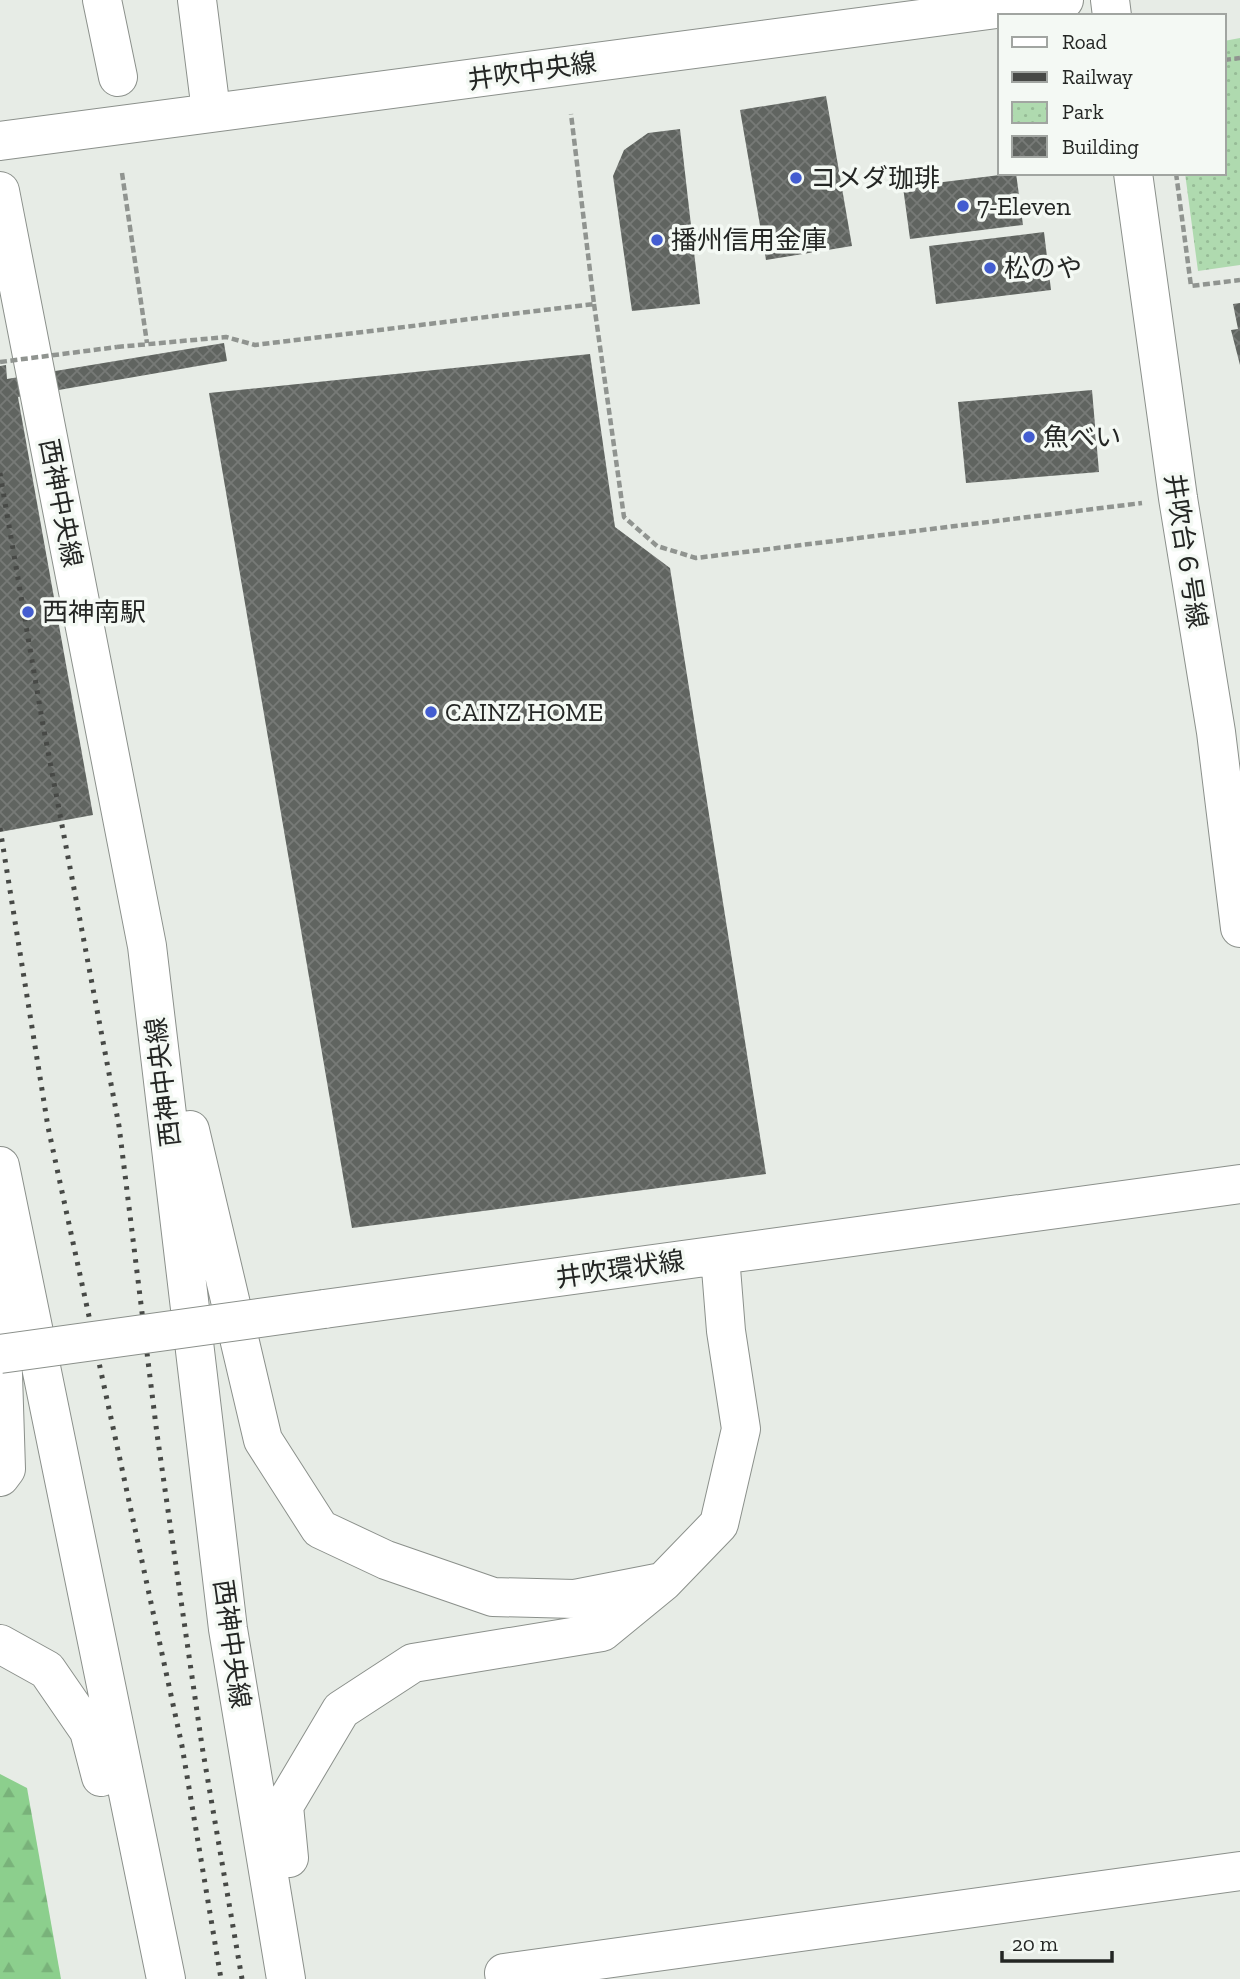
<svg xmlns="http://www.w3.org/2000/svg" width="1240" height="1979" font-family="'Zilla Slab','Noto Sans JP',serif">
<defs>
<pattern id="forest-firs" width="22" height="20" patternUnits="userSpaceOnUse" patternTransform="scale(1.75)"><rect width="22" height="20" fill="#8ccf8d"/><path d="M5 1l3.5 6h-7zM16 11l3.5 6h-7z" fill="#79b27a"/></pattern>
<pattern id="park-dots" width="8" height="8" patternUnits="userSpaceOnUse" patternTransform="scale(1.75)"><rect width="8" height="8" fill="#afdaaf"/><path d="M2 2h.1M6 6h.1" fill="none" stroke="#96bb96" stroke-width="1.8" stroke-linecap="round"/></pattern>
<pattern id="building-cross-hatch" width="8" height="8" patternUnits="userSpaceOnUse" patternTransform="scale(1.75)"><rect width="8" height="8" fill="#606460"/><path d="M0 0l8 8M0 8l8-8" fill="none" stroke="#777a77"/></pattern>
</defs>
<rect width="100%" height="100%" fill="#e7ece6"/>
<!-- forest -->
<path fill="url(#forest-firs)" d="M0 1774 27 1788 61 1979H0Z"/>
<!-- park -->
<path fill="url(#park-dots)" d="M1240 38V265L1198 271 1185 173H1224V41Z"/>
<!-- building -->
<path fill="url(#building-cross-hatch)" d="M826 96 852 246 766 260 740 110Z
M680 129 700 304 632 311 613 176 624 150 648 133Z
M1016 173 1023 225 910 239 903 187Z
M1044 232 1051 290 936 304 929 246Z
M1240 303V365L1231 330 1238 329 1233 304Z
M224 343 227 361 18 397 93 815 0 832V366L6 365 7 379Z
M590 354 615 527 670 568 766 1174 352 1228 209 393Z
M1092 390 1099 472 966 483 958 402Z"/>
<g fill="none" stroke-linecap="round" stroke-linejoin="round">
<defs>
<path id="minor" d="M102 0 118 77
M197 0 211 111
M1110 0 1112 16
M0 141 1064 0
M1133 173 1178 498 1216 732 1240 928
M0 191 147 946 228 1629 286 1979
M190 1130 263 1440 320 1529 386 1560 493 1597 575 1599 657 1583
M0 1166 166 1979
M0 1280 6 1469 0 1477
M324 1309 1240 1184
M0 1644 47 1670 89 1731 101 1777
M289 1858 284 1806 341 1710 413 1663 602 1632 663 1582 719 1524 741 1429 726 1331 720 1256
M505 1979 504 1973 1240 1871"/>
</defs>
<!-- minor casing -->
<use href="#minor" stroke="#8b908b" stroke-width="40"/>
<!-- path -->
<path stroke="#909490" stroke-width="4.5" stroke-dasharray="7 3.5" stroke-linecap="butt" d="M1224 60 1240 58
M122 173 147 343
M1176 173 1191 286 1240 280
M594 304 624 517 657 546 696 558 1142 503
M117 347 226 337 255 345 594 304 571 114"/>
<!-- minor -->
<use href="#minor" stroke="#fff" stroke-width="38"/>
<!-- rail -->
<path stroke="#474946" stroke-width="5" stroke-dasharray="3.5 7" stroke-linecap="butt" d="M0 473 43 725 119 1126 157 1434 202 1746 242 1979
M0 828 48 1127 182 1746 221 1979"/>
<defs>
<path id="minor-bridge" d="M0 1354 324 1309"/>
</defs>
<!-- minor-bridge casing -->
<use href="#minor-bridge" stroke="#8b908b" stroke-width="40" stroke-linecap="butt"/>
<!-- path-bridge -->
<path stroke="#909490" stroke-width="4.5" stroke-dasharray="7 3.5" stroke-linecap="butt" d="M0 362 117 347"/>
<!-- minor-bridge -->
<use href="#minor-bridge" stroke="#fff" stroke-width="38"/>
</g>
<!-- markers -->
<g fill="#435dd0" stroke="#f4f9f4" stroke-width="2.5">
<circle cx="796" cy="178" r="7"/>
<circle cx="963" cy="206" r="7"/>
<circle cx="657" cy="240" r="7"/>
<circle cx="990" cy="268" r="7"/>
<circle cx="1029" cy="437" r="7"/>
<circle cx="28" cy="612" r="7"/>
<circle cx="431" cy="712" r="7"/>
</g>
<g text-anchor="middle" dominant-baseline="central" stroke-width="7" stroke-linejoin="round" paint-order="stroke">
<!-- street labels -->
<g font-size="26" fill="#242624" stroke="#f4f9f4">
<text transform="translate(532 71) rotate(-8)">井吹中央線</text>
<text transform="translate(61 503) rotate(79)">西神中央線</text>
<text transform="translate(1186 551) rotate(81)">井吹台６号線</text>
<text transform="translate(163 1082) rotate(-97)">西神中央線</text>
<text transform="translate(620 1269) rotate(-8)">井吹環状線</text>
<text transform="translate(232 1644) rotate(82)">西神中央線</text>
</g>
<!-- poi labels -->
<g font-size="26" fill="#242624" stroke="#f4f9f4" text-anchor="start">
<text x="810" y="178">コメダ珈琲</text>
<text x="977" y="206">7-Eleven</text>
<text x="671" y="240">播州信用金庫</text>
<text x="1004" y="268">松のや</text>
<text x="1043" y="437">魚べい</text>
<text x="42" y="612">西神南駅</text>
<text x="445" y="712">CAINZ HOME</text>
</g>
</g>
<!-- legend -->
<rect x="998" y="14" width="228" height="161" fill="#f4f9f4" stroke="#a1a5a1" stroke-width="2"/>
<rect x="1012" y="37" width="35" height="10" fill="#ffffff" stroke="#a1a5a1" stroke-width="2"/>
<text x="1062" y="49" font-size="21" fill="#242624">Road</text>
<rect x="1012" y="72" width="35" height="10" fill="#474946" stroke="#a1a5a1" stroke-width="2"/>
<text x="1062" y="84" font-size="21" fill="#242624">Railway</text>
<rect x="1012" y="102" width="35" height="21" fill="url(#park-dots)" stroke="#a1a5a1" stroke-width="2"/>
<text x="1062" y="119" font-size="21" fill="#242624">Park</text>
<rect x="1012" y="136" width="35" height="21" fill="url(#building-cross-hatch)" stroke="#a1a5a1" stroke-width="2"/>
<text x="1062" y="154" font-size="21" fill="#242624">Building</text>
<!-- scale -->
<path d="M1002 1951v10h110v-10" fill="none" stroke="#242624" stroke-width="3.5"/>
<text x="1012" y="1951" font-size="21" fill="#242624" stroke="#f4f9f4" stroke-width="5" paint-order="stroke">20 m</text>
</svg>
